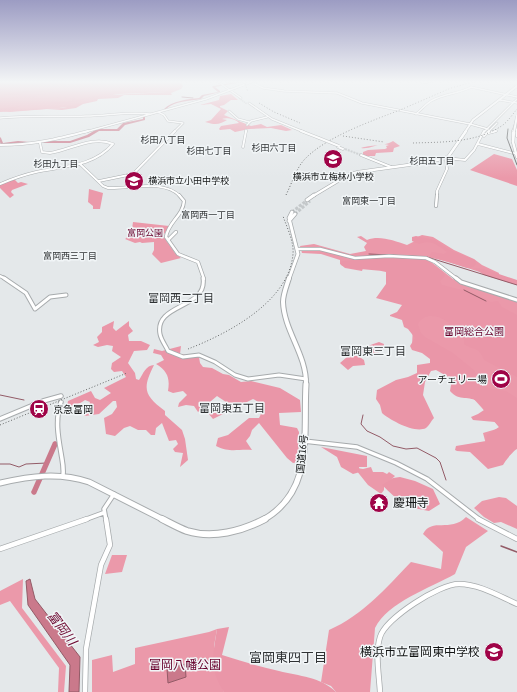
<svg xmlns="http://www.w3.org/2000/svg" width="517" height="692" font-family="'Asap Condensed','Noto Sans JP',sans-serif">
<rect width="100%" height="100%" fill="#e4e8ea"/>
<!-- green -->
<path fill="#eb99aa" d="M5 81 72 82 65 84 83 81H180L179 83 181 86 170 92 119 94 95 98 92 101 71 107 10 112 0 111V83Z
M494 154 512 159 517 170V186L470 170Z
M14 179 18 183 21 182 28 184 12 190 11 192 14 195 10 198 0 188V185Z
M89 189 103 193 100 209H93V206L88 202Z
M133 222 169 226 163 236 175 253 181 258 161 263 152 254 154 250V242L142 243 140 242 135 243 125 239 134 232 132 229Z
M422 235 433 237 454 250 474 259 482 265 499 273 498 278 449 262 432 258 430 261 453 279 471 287 517 302V445L487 448 483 433 500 428 472 397 462 374 412 346 413 325 387 271 363 268 362 271 345 268 340 264V260L321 254 302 253 300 246 314 244 350 254 366 251 364 247 367 243 357 237 361 236 367 240C380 235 394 241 407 245L415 241V238Z
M371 467 373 472H383L387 474 389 472 395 476 384 486V490L381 494 368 485 356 470 357 468 363 469Z
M499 497 506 498 517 506V529L501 522 494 523 484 517 474 508 482 501Z
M466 517 488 531 466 547 455 574C430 588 388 602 375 628L370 692H336L331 686 321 682 329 630C363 615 385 589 411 562L441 569 443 552 423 534C432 517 450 533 466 517Z
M112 555H127L122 572 105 574Z
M23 579 22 608 66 666 64 692H58L59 668 10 601 0 605V591Z
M217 629 214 646 224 692H92V660L112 655 113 672 135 664V648L209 632Z"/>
<!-- forest -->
<path fill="#ea96a8" d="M0 81H74L71 83H53L37 86 0 90Z
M176 81H181L177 82 181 83 183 86 181 89 171 93 172 95H124L118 98 98 99 97 101 83 104 76 108 62 110 46 109 0 112V109L20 106 16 108 17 109 63 108 90 101 93 99 58 104 31 102 46 103 72 101V99L68 98C45 99 23 99 0 99L23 96 4 94 58 87 49 91 21 94 29 95 70 91 38 95 33 98C46 99 61 95 75 99L74 101 120 90 146 92 121 91 112 95 166 92 169 91 173 86H178L175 83Z
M231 94 238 100H231L224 105 220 106V107L228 111 224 115 251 126 261 124 267 127 281 125 292 130 286 131 271 128 249 129 235 132 230 129 220 130 219 129 221 126 239 123C236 119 226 117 222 119L227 120C219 125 215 125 205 122L211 120 221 109 211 104 200 105 219 100 220 96Z
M393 141 400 146 394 148 393 152 376 153 375 156H366L363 155V152L368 150 385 149 387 148 386 146 389 145C380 142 369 150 361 148 368 145 387 146 393 141Z
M416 236 435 240 450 250 475 260 476 264 473 267 467 268 429 256 432 252 444 254 447 252C438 245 431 239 419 244L412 241V237Z
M373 259 426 260 443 272 445 276 440 281 442 285C459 289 475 293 491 302L498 301 502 307 517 315V377L484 360C478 345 473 351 464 344V339L446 326 450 324C441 316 425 311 418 324L421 333 425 337 453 353 474 370 481 383 491 389 506 391 517 398V449C513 451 505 461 503 465L488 469 470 452 457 451 455 450 456 446 486 441 487 435 499 427 495 422 473 420 471 417 478 414 484 410C482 407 480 404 478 402 470 395 459 402 450 391L452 379 436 370 431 371 425 382 423 395 434 418C431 421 429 426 426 428 415 434 390 420 382 413L380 405 376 399 377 390 396 380 408 377 417 373V365L430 363V359L422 353 412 350 410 346 415 338 408 329 404 327 402 320 390 316V315L397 312 402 305 376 298 386 284V272C370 268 356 272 341 265L342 261Z
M474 268 484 269 517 280V285L484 275Z
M114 321 113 328 116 331 129 321V326L133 331 128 335 129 341H141L150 345 147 350 134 351 128 363 135 373 136 379 139 380C143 374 146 365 154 365 142 389 144 395 165 411V415L182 430 185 439 188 460 180 467 183 453 175 452 173 449 178 444 176 440 169 441 162 423 156 428 155 435H151L146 430H138L130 426 124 428 115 436 106 434 104 418 112 414 117 407 116 401H113L99 414 85 416 83 414 89 406 90 402 85 400C79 404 74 406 67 406L68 401 91 391 95 398 100 400 111 393 104 388 126 377 122 371 114 372 111 369 112 363 121 357 112 351 113 346 107 345 98 347 93 345 99 342 97 337 102 332V327Z
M379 342 384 344 383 350 375 355 361 353 359 349Z
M181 346 180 354 199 357 200 363 203 367 212 368 223 374 229 375 241 382 251 381 280 388 300 400 301 412 279 413 280 425 297 428 299 432 298 462 293 463 287 458 259 423 252 430 250 436 246 441 252 450C236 449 231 453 216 446L218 438 228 435 249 418H259C264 409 262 403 253 399L213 419 208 413H216L226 402 217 396 198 412 194 406 186 405 178 407 179 403 187 395 183 391 173 393 168 391C170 379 168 371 156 364L164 360 161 355 153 353 154 349 162 351Z
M351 356H358L364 360 365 365 353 366 348 370 340 363 347 357Z
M321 447 367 456V467H359L360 472 353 474 341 467 337 457Z
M400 477 415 481 433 489 440 504 429 511C404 507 400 502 382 485L393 478Z
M229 627 222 655C241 661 260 667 279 671 299 676 321 677 336 692H224C209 669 213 654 217 629Z"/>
<!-- water -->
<path fill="#ca798b" stroke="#935b67" d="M30 579 35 599 80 657 79 692H69L70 665 28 605 26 581Z
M185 664 186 677 168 683 167 669Z"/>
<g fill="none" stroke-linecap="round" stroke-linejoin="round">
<!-- stream-far1 -->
<path stroke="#935b67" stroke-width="1" d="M227 81 230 83
M182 97 193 98
M369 254 427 257 517 285
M464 290 486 301
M0 395 24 400
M363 415 361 424 367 431 380 437 393 446 406 449 417 448 436 458 440 462 446 480
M0 464H10L19 467 26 464 47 463"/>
<!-- stream -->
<path stroke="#935b67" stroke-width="1.5" d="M501 546 517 552"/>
<!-- river -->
<path fill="#ca798b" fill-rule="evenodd" d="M243 81H248L215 87 220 91V92L204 96 201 99C189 101 175 101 166 109H164C172 101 188 99 199 98L202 95 218 92 212 87 213 86Z
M143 116 145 117V120L125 125 119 131H99L89 137 70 143H38L37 142 38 141H70L87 135 97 129H117L123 123 143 119Z
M0 137 1 138 3 143 18 141 30 142 31 143 30 144 18 143 2 145H1L0 142Z
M55 441 57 442 58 444 36 494 34 495 32 494 31 492 32 490 53 442Z"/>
<!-- tertiary-tunnel-far1 -->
<path stroke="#c4c8ca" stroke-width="1.5" stroke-dasharray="1.5 0.5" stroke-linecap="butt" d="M239 98 247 104"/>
<!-- tertiary-tunnel -->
<path stroke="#c4c8ca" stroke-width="2" stroke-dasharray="2 1" stroke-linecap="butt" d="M345 149 361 155"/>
<!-- trunk-tunnel -->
<path stroke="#c4c8ca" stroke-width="3" stroke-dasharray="3 1.5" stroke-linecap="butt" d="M292 212 306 201
M295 214 310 201"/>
<defs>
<path id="tertiary-far5" d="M217 81 241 98
M422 83 433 81
M500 100 517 103
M249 103 272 119 304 132
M229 111 238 119 249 122
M158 112 164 115 168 121 183 123
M416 114C421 110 426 104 431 101 444 93 459 94 471 87L517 97
M0 118C29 115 57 117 86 116 107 116 129 111 150 114
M470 124 488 129
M247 125 251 121 267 117
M85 132 206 99 254 81
M174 132 183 123
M246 132V130
M484 132 517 99
M488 132 497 123
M493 132 496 131"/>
<path id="tertiary-far4" d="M301 131 319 138
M485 134 496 131
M484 136 489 131
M478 144 517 154
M0 145C33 145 57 139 88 131
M243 147 246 131
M338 147 343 149
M361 155 391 167
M446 158 465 160 474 150 484 131
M80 164 103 186 108 188C130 189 163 179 180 196
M99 181 133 174 175 131
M0 184C12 179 23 175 36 172 64 166 93 167 113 144 93 135 70 150 50 153L42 152 40 143
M437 196V191L447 169 446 159"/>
<path id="tertiary-far3" d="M179 195 184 201C183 216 168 222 166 237L178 254 198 262 204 279
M436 206 437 195
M168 240 176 232
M298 249H320L355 258 389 256 426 258 435 262 457 279
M0 276 6 279"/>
<path id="tertiary-far2" d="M4 278 26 293 35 309 50 297 66 295
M203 278C208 309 154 303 160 334 161 340 166 346 168 351L183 357 199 355 215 362 235 375 248 379 279 375 306 379
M456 278 461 282 517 300"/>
<path id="tertiary-far1" d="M61 402C55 419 58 436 61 453 62 460 64 467 63 475
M0 419 43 401 61 396
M304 441 357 447 396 463 427 479 480 520
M84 520 103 513
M106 520 104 509 114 494"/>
<path id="tertiary" d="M478 519 517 539
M0 549 87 519
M85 692 86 649 101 565 110 545 106 519
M380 692C379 674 375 654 380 637 386 618 439 584 459 584 479 584 499 596 517 604"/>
<path id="primary" d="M256 81 255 84 263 88 284 91 337 93 362 103 470 124"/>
<path id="trunk-far5" d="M465 132 473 120 517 86
M513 132 517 119"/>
<path id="trunk-far4" d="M513 131V142L517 157
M313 196 348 175 358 172 430 162 448 157 466 131"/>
<path id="trunk-far3" d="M307 200 314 195
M289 221 295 214
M289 279 298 254 289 218 292 212"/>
<path id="trunk-far2" d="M289 278C287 285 283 294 283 302 284 331 307 355 306 385"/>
<path id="trunk-far1" d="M0 483C31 476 59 472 89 482L164 520
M263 520C315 491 303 433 306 384"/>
<path id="trunk" d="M162 519C170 523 179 528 187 531 213 539 242 531 265 519"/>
<path id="motorway-far1" d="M517 129V132"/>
<path id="motorway" d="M517 131V136
M513 142 514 132"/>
</defs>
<!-- tertiary-far5 casing -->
<use href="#tertiary-far5" stroke="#a7abad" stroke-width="2.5"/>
<!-- tertiary-far4 casing -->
<use href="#tertiary-far4" stroke="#a7abad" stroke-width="3"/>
<!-- tertiary-far3 casing -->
<use href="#tertiary-far3" stroke="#a7abad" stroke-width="4"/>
<!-- tertiary-far2 casing -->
<use href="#tertiary-far2" stroke="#a7abad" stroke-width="5"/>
<!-- tertiary-far1 casing -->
<use href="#tertiary-far1" stroke="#a7abad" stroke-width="5.5"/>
<!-- tertiary casing -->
<use href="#tertiary" stroke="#a7abad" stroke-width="6"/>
<!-- primary casing -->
<use href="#primary" stroke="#a7abad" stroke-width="2.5"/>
<!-- trunk-far5 casing -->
<use href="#trunk-far5" stroke="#a7abad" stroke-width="3"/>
<!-- trunk-far4 casing -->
<use href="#trunk-far4" stroke="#a7abad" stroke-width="3.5"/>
<!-- trunk-far3 casing -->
<use href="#trunk-far3" stroke="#a7abad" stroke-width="4.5"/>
<!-- trunk-far2 casing -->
<use href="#trunk-far2" stroke="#a7abad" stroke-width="6"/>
<!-- trunk-far1 casing -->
<use href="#trunk-far1" stroke="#a7abad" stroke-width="7"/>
<!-- trunk casing -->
<use href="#trunk" stroke="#a7abad" stroke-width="8"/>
<!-- motorway-far1 casing -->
<use href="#motorway-far1" stroke="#a7abad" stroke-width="3"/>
<!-- motorway casing -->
<use href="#motorway" stroke="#a7abad" stroke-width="3.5"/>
<!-- tertiary-far5 -->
<use href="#tertiary-far5" stroke="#fff" stroke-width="1.5"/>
<!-- tertiary-far4 -->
<use href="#tertiary-far4" stroke="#fff" stroke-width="2"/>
<!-- tertiary-far3 -->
<use href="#tertiary-far3" stroke="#fff" stroke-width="2.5"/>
<!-- tertiary-far2 -->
<use href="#tertiary-far2" stroke="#fff" stroke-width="3"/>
<!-- tertiary-far1 -->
<use href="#tertiary-far1" stroke="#fff" stroke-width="3.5"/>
<!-- tertiary -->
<use href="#tertiary" stroke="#fff" stroke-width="4.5"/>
<!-- primary -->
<use href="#primary" stroke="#fff" stroke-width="1.5"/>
<!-- trunk-far5 -->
<use href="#trunk-far5" stroke="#fff" stroke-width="2"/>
<!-- trunk-far4 -->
<use href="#trunk-far4" stroke="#fff" stroke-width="2.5"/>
<!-- trunk-far3 -->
<use href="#trunk-far3" stroke="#fff" stroke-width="3"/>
<!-- trunk-far2 -->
<use href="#trunk-far2" stroke="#fff" stroke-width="4"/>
<!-- trunk-far1 -->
<use href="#trunk-far1" stroke="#fff" stroke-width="5"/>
<!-- trunk -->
<use href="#trunk" stroke="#fff" stroke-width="6"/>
<!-- motorway-far1 -->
<use href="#motorway-far1" stroke="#fff" stroke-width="2"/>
<!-- motorway -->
<use href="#motorway" stroke="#fff" stroke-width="2.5"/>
<!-- tram -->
<path stroke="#666869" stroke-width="1" d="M508 129 507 138 517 165"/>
<!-- rail -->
<path stroke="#666869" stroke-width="1" stroke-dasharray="1 2" stroke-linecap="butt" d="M244 81 248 92
M259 103 274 112 300 123
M407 107 451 88 477 81
M343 136 384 142
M413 143C443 142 477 143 503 125 508 121 513 114 517 109
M286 195C292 183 296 169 304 160 326 136 375 120 405 108
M188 349C227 334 289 302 293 254 294 241 287 228 283 216
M0 425 127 373"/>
<defs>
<path id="tertiary-bridge" d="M319 138 339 146"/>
<path id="motorway-bridge" d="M514 132 517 116"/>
</defs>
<!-- tertiary-bridge casing -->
<use href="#tertiary-bridge" stroke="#a7abad" stroke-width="3" stroke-linecap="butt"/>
<!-- motorway-bridge casing -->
<use href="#motorway-bridge" stroke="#a7abad" stroke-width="3" stroke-linecap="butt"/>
<!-- tertiary-bridge -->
<use href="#tertiary-bridge" stroke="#fff" stroke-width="2"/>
<!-- motorway-bridge -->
<use href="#motorway-bridge" stroke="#fff" stroke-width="2"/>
</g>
<!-- sky -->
<linearGradient id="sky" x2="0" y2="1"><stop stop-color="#9c9cc3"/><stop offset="0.46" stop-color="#f3f5f6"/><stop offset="1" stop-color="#f3f5f6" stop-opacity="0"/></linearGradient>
<rect width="517" height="178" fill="url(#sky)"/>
<!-- icons -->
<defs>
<symbol id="school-disc" viewBox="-11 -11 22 22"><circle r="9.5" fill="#9f0347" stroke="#f1f5f7"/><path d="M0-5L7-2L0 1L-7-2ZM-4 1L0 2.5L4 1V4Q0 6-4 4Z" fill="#fff"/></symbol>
<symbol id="stadium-disc" viewBox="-11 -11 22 22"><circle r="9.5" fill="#9f0347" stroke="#f1f5f7"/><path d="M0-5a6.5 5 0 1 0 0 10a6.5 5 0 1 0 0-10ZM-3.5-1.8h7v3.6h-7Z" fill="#fff"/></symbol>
<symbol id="station-disc" viewBox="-11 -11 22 22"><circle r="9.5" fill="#9f0347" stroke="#f1f5f7"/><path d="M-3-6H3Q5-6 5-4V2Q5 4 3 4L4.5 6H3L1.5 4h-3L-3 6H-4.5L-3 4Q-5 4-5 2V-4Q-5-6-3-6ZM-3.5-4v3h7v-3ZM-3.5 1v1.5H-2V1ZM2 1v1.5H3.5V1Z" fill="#fff"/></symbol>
<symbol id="temple-disc" viewBox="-11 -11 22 22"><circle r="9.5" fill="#9f0347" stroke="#f1f5f7"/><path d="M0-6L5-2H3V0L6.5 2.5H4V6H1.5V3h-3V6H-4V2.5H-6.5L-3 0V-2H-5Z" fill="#fff"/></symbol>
</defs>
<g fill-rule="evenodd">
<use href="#school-disc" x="322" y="148" width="22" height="22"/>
<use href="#school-disc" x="123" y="170" width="22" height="22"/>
<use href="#stadium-disc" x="490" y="368" width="22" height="22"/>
<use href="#station-disc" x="28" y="398" width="22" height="22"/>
<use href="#temple-disc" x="368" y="492" width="22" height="22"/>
<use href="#school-disc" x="483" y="641" width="22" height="22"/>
</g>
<g text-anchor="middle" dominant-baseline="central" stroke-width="3" stroke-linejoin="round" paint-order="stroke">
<!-- far-neighbourhood labels -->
<g font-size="9" fill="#2f3234" stroke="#f1f5f7">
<text x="163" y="140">杉田八丁目</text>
<text x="274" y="148">杉田六丁目</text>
<text x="209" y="151">杉田七丁目</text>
<text x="432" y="161">杉田五丁目</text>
<text x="56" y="164">杉田九丁目</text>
<text x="369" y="201">富岡東一丁目</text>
<text x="208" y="215">富岡西一丁目</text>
<text x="70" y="256">富岡西三丁目</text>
</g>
<!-- far-poi labels -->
<g font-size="9" fill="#121414" stroke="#f1f5f7">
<text x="333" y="177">横浜市立梅林小学校</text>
<text x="148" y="181" text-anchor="start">横浜市立小田中学校</text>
</g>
<!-- far-park labels -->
<g font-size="9" fill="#67002b" stroke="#f1f5f7">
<text x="145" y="233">富岡公園</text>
</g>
<!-- park labels -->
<g font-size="10" fill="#67002b" stroke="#f1f5f7">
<text x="474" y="331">富岡総合公園</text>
</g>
<!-- poi labels -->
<g font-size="10" fill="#121414" stroke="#f1f5f7" text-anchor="end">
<text x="487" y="379">アーチェリー場</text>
<text x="53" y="409" text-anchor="start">京急富岡</text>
</g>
<!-- street labels -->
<g font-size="10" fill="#121414" stroke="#f1f5f7">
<text transform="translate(302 454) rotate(-84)">国道16号</text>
</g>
<!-- neighbourhood labels -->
<g font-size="11" fill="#2f3234" stroke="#f1f5f7">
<text x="181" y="298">富岡西二丁目</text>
<text x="373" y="351">富岡東三丁目</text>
<text x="232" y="408">富岡東五丁目</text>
</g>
<!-- near-poi labels -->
<g font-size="12" fill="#121414" stroke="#f1f5f7" text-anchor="start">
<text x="393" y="503">慶珊寺</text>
<text x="480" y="652" text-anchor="end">横浜市立富岡東中学校</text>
</g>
<!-- near-park labels -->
<g font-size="12" fill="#67002b" stroke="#f1f5f7">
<text x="185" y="665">富岡八幡公園</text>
</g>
<!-- near-water labels -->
<g font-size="13" font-style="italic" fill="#6c072f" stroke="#f1f5f7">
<text transform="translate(62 628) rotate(53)">富岡川</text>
</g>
<!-- near-neighbourhood labels -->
<g font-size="13" fill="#2f3234" stroke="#f1f5f7">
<text x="288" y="657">富岡東四丁目</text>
</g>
</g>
</svg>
